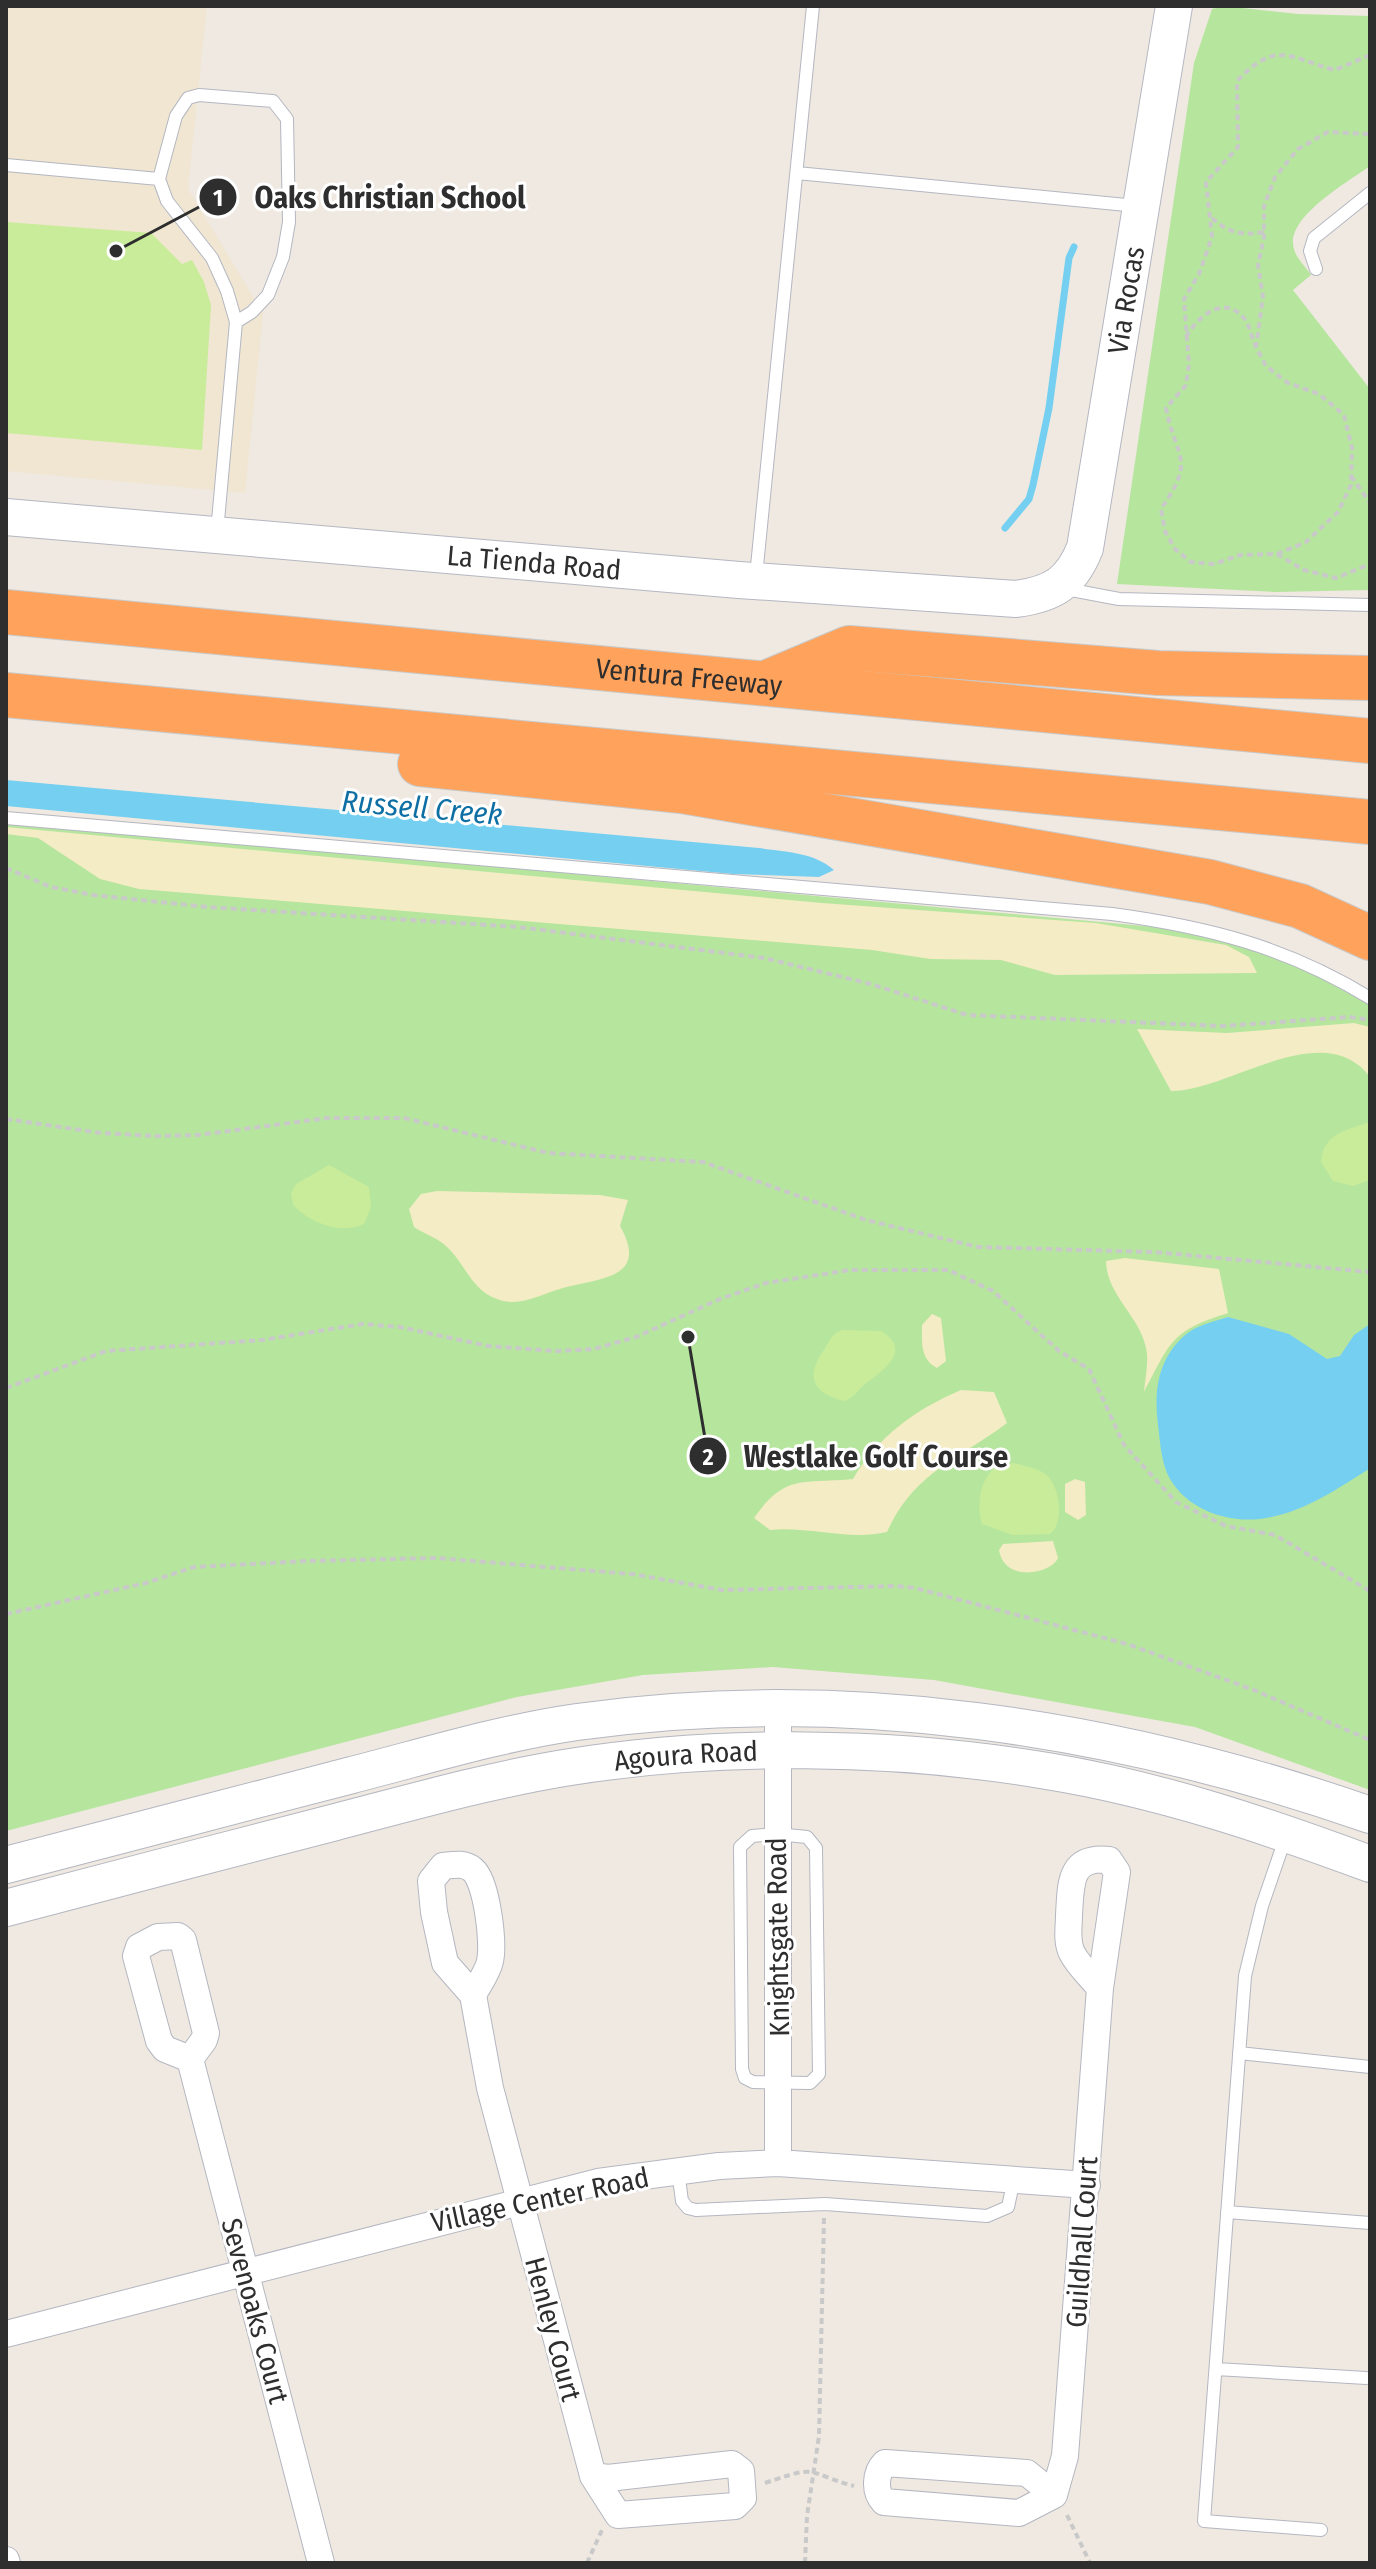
<svg xmlns="http://www.w3.org/2000/svg" width="1376" height="2569" font-family="'Fira Sans Condensed',sans-serif">
<rect width="100%" height="100%" fill="#efe9e1"/>
<!-- education -->
<path fill="#f0e6d1" d="M6 6H207L188 189 263 313 245 493 6 471Z"/>
<!-- green -->
<path fill="#b6e59e" d="M1224 6 1298 14 1370 16V166C1348 182 1284 218 1294 249 1296 258 1306 267 1311 275L1293 290 1370 389V590L1276 592 1117 584 1194 63 1212 9Z
M6 822 1177 929 1254 946 1299 966 1366 1003 1370 1006V1790L1195 1727 934 1680 773 1667 643 1675 517 1697 6 1831Z"/>
<!-- sand -->
<path fill="#f3ecc5" d="M6 827 822 903 1096 923 1226 945 1249 957 1257 973 1055 975 1001 960 930 959 872 950 139 889 100 879 38 838 6 834Z
M1354 1023 1370 1027V1077C1323 1015 1227 1092 1171 1091L1137 1029 1227 1033Z
M437 1191 600 1195 628 1200 620 1226C650 1279 599 1278 563 1288 541 1294 519 1308 497 1299 471 1290 465 1263 446 1246 438 1238 424 1234 414 1227L409 1209 421 1194Z
M1125 1258 1219 1269 1228 1313C1171 1331 1171 1341 1144 1392 1145 1380 1148 1366 1147 1354 1143 1317 1107 1298 1106 1261Z
M932 1314 941 1318 946 1361 937 1368C920 1359 922 1343 922 1325Z
M961 1390 994 1392 1007 1423C958 1460 914 1472 887 1532 848 1541 809 1526 770 1530L754 1518C786 1473 802 1484 853 1479 877 1437 916 1409 961 1390Z
M1075 1479 1085 1482 1086 1515 1078 1520 1065 1512V1484Z
M1053 1541 1058 1558C1051 1574 1004 1583 999 1550L1003 1544Z"/>
<!-- pitch -->
<path fill="#c9ec9a" d="M6 222 151 233 182 264 192 260 204 282 211 305 202 450 6 433Z
M1370 1122V1180L1353 1186 1333 1181 1321 1162C1323 1133 1347 1130 1370 1122Z
M329 1165 369 1187 371 1207 364 1224C339 1235 311 1223 293 1205L291 1193 296 1184Z
M843 1330 881 1331C915 1351 880 1372 864 1385 857 1391 854 1398 844 1401 810 1392 806 1375 825 1348 831 1339 832 1333 843 1330Z
M1014 1463C1024 1466 1037 1468 1045 1474 1060 1484 1065 1523 1050 1534L1013 1535 982 1524C976 1503 980 1478 998 1465Z"/>
<!-- water -->
<path fill="#75cff0" d="M6 780 759 848C785 852 814 852 834 870L819 877 733 874 6 806Z
M1228 1317 1289 1334 1327 1359 1340 1356 1354 1335 1370 1324 1369 1469C1337 1489 1304 1512 1266 1518 1229 1525 1183 1509 1167 1473 1161 1458 1160 1441 1158 1425 1154 1393 1157 1360 1184 1336 1196 1325 1213 1322 1228 1317Z"/>
<g fill="none" stroke-linecap="round" stroke-linejoin="round">
<!-- stream -->
<path stroke="#75cff0" stroke-width="7" d="M1005 528 1029 499 1033 485 1049 408 1069 258 1074 247"/>
<defs>
<path id="lane" d="M6 165 159 179
M797 173 1137 206
M1316 269 1310 251 1314 238 1370 193
M217 532 236 322 227 291 212 258 167 201 159 179 176 116 188 98 199 95 273 101 287 119 289 222 283 257 268 295 252 312 236 322
M756 576 813 6
M1066 589 1119 599 1370 605
M6 818 1112 914C1208 927 1287 947 1370 998
M777 1834 807 1837 816 1848 819 2074 810 2083 753 2082 745 2078 742 2069 740 1847 752 1836Z
M1286 1836 1262 1906 1245 1976 1204 2521 1321 2530
M1239 2053 1370 2067
M678 2171 682 2201 688 2208 696 2210 825 2204 987 2216 1008 2207 1014 2179
M1227 2212 1370 2223
M1216 2369 1366 2378"/>
<path id="street" d="M778 1710V2163
M178 1936 183 1940 206 2033 204 2040 190 2059 165 2049 159 2041 136 1956 139 1947 158 1937Z
M473 1995C478 1985 488 1972 490 1961 494 1943 487 1882 473 1870 464 1862 453 1865 443 1866L431 1881 434 1912 445 1963 473 1995 490 2088 593 2476 618 2515 735 2506 743 2498 741 2471 732 2464 608 2478 593 2476
M190 2059 321 2563
M6 2334 598 2182 719 2166 778 2163 1087 2185
M1054 2495 1027 2473 885 2463C875 2473 874 2492 884 2502L1019 2513 1054 2495 1065 2456 1100 1988 1117 1872 1109 1860C1069 1856 1071 1883 1069 1915 1069 1927 1066 1941 1072 1953 1078 1965 1091 1977 1100 1988
M6 2560 7 2563"/>
<g id="secondary">
<path id="s1" d="M6 517 739 580 1016 599C1053 594 1071 583 1085 548L1174 6"/>
<path d="M6 1865C121 1835 237 1805 352 1775 426 1756 501 1733 577 1722 845 1684 1117 1727 1370 1815"/>
<path id="s2" d="M6 1908C115 1879 223 1851 332 1823 409 1803 486 1781 564 1768 717 1743 894 1745 1047 1771 1158 1789 1265 1825 1370 1864"/>
</g>
<g id="highway">
<path id="s3" d="M6 612 1370 741"/>
<path d="M768 682 849 648 1158 673 1370 678"/>
<path d="M6 695 1370 822"/>
<path d="M420 764 682 791 1210 882 1300 906 1370 938"/>
</g>
</defs>
<!-- lane casing -->
<use href="#lane" stroke="#b4b7c1" stroke-width="14"/>
<!-- street casing -->
<use href="#street" stroke="#b4b7c1" stroke-width="28"/>
<!-- secondary casing -->
<use href="#secondary" stroke="#b4b7c1" stroke-width="38"/>
<!-- highway casing -->
<use href="#highway" stroke="#c9c9c9" stroke-width="46"/>
<!-- path -->
<path stroke="#c9c9c9" stroke-width="4" stroke-dasharray="6 4" stroke-linecap="butt" d="M1370 55 1335 70C1289 58 1277 39 1237 81L1238 147 1206 182 1212 237 1199 274 1184 299 1189 364 1186 385 1166 408C1177 462 1196 458 1161 509L1165 531 1175 549 1191 562 1214 564 1240 555 1277 554 1306 542 1338 512 1351 485 1352 448 1344 415 1319 394 1288 383 1266 366 1256 347 1263 297 1258 265 1264 237V206L1275 177 1298 149 1328 132 1370 134
M1212 218C1229 233 1242 236 1264 232
M1186 337C1197 318 1222 294 1243 317 1250 324 1251 338 1256 347
M1351 476 1370 503
M1277 554 1304 570 1336 578 1370 564
M6 868 51 887 93 895 207 907 519 927 764 958 871 984 967 1015 1223 1026 1349 1017 1370 1020
M6 1119 101 1133 156 1136 198 1135 327 1118H404L548 1153 703 1162 866 1220 978 1247 1154 1252 1370 1272
M6 1388 106 1351 262 1340 363 1324 400 1327 488 1346 556 1351 594 1349 636 1337 720 1299 766 1283 850 1270H948L993 1291 1059 1351 1089 1369 1124 1445 1176 1502 1226 1526 1275 1535 1370 1591
M6 1614 146 1583 194 1567 307 1561 436 1558 632 1574 722 1590 896 1586 915 1588 1127 1644 1254 1690 1370 1740
M765 2483C821 2464 803 2472 854 2486
M1067 2515 1090 2563
M587 2563 602 2530
M805 2563 807 2516 819 2436 824 2218"/>
<!-- lane -->
<use href="#lane" stroke="#fff" stroke-width="12"/>
<!-- street -->
<use href="#street" stroke="#fff" stroke-width="26"/>
<!-- secondary -->
<use href="#secondary" stroke="#fff" stroke-width="36"/>
<!-- highway -->
<use href="#highway" stroke="#ffa35c" stroke-width="44"/>
</g>
<g text-anchor="middle" dominant-baseline="central" stroke-width="6" stroke-linejoin="round" paint-order="stroke">
<!-- street labels -->
<g font-size="28" fill="#2e2e2e" stroke="#fff">
<text stroke="none"><textPath href="#s1" startOffset="1356">Via Rocas</textPath></text>
<text stroke="none"><textPath href="#s1" startOffset="530">La Tienda Road</textPath></text>
<text stroke="none"><textPath href="#s3" startOffset="686">Ventura Freeway</textPath></text>
<text stroke="none"><textPath href="#s2" startOffset="698">Agoura Road</textPath></text>
<text transform="translate(778 1937) rotate(-91)">Knightsgate Road</text>
<text transform="translate(540 2200) rotate(-12)">Village Center Road</text>
<text transform="translate(1082 2242) rotate(-86)">Guildhall Court</text>
<text transform="translate(255 2311) rotate(75)">Sevenoaks Court</text>
<text transform="translate(553 2329) rotate(75)">Henley Court</text>
</g>
<!-- water labels -->
<g font-size="30" font-style="italic" fill="#0d6fa3" stroke="#fff">
<text transform="translate(422 808) rotate(5)">Russell Creek</text>
</g>
</g>
<!-- callouts -->
<path fill="none" stroke="#2e2e2e" stroke-width="3" d="M116 251L218 197M688 1337L708 1456"/>
<g fill="#2e2e2e" stroke="#fff" stroke-width="3">
<circle cx="116" cy="251" r="8"/>
<circle cx="688" cy="1337" r="8"/>
<circle cx="218" cy="197" r="20"/>
<circle cx="708" cy="1456" r="20"/>
</g>
<g font-size="24" text-anchor="middle" font-weight="bold" fill="#fff">
<text x="218" y="206">1</text>
<text x="708" y="1465">2</text>
</g>
<g font-size="30" text-anchor="middle" font-weight="bold" fill="#2e2e2e" stroke="#fff" stroke-width="6" stroke-linejoin="round" paint-order="stroke">
<text x="390" y="208">Oaks Christian School</text>
<text x="876" y="1467">Westlake Golf Course</text>
</g>
<!-- border -->
<rect width="1376" height="2569" fill="none" stroke="#2e2e2e" stroke-width="16"/>
</svg>
